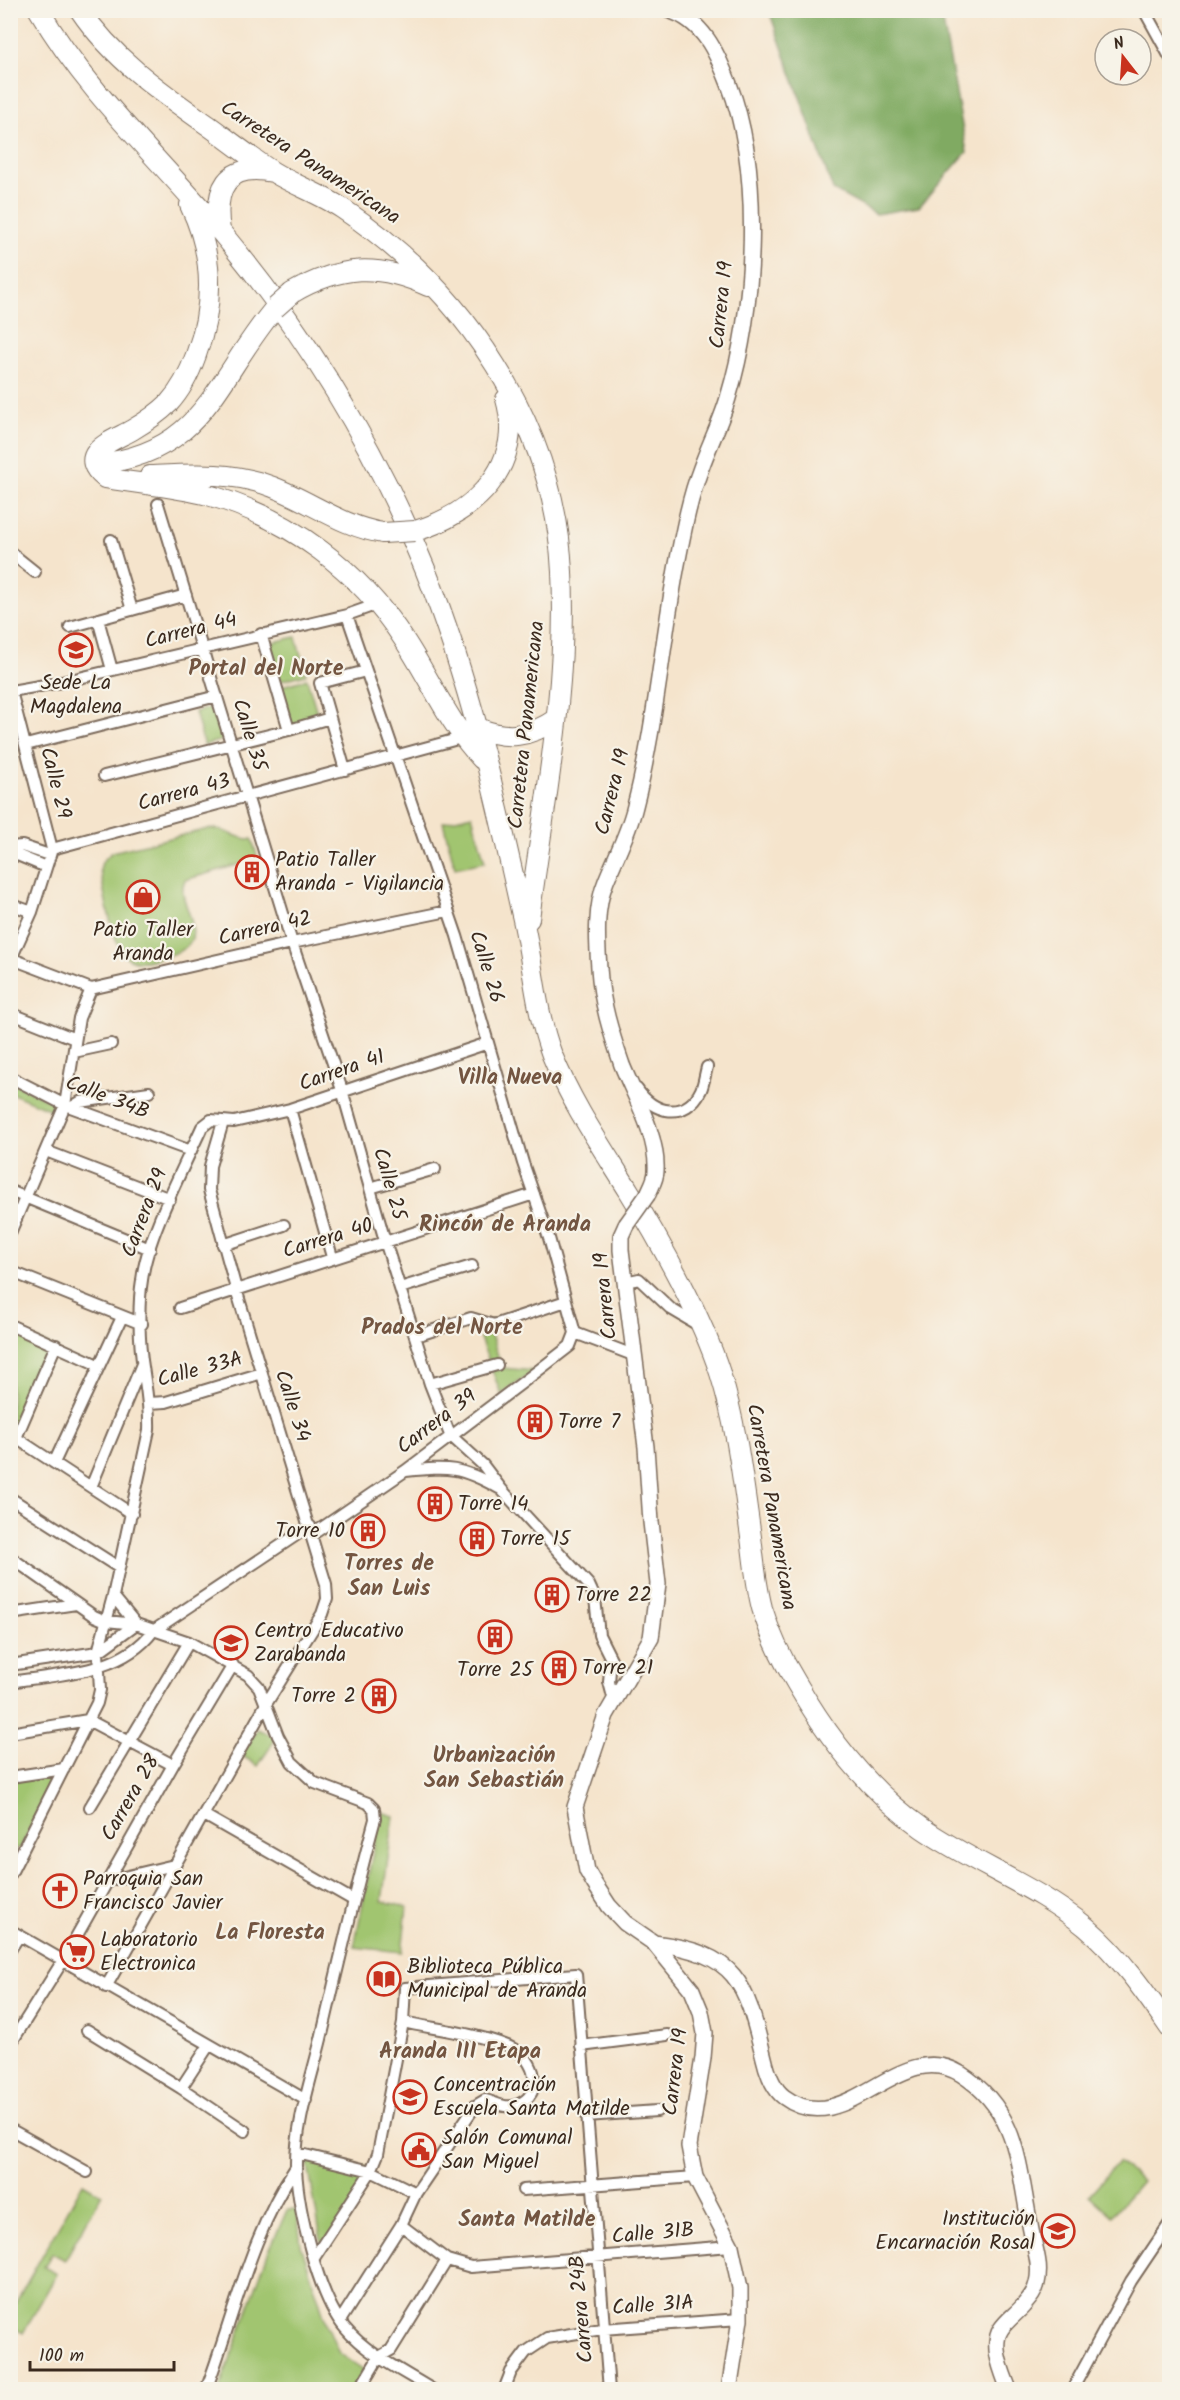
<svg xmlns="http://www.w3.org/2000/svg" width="1180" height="2400" font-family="Kalam,sans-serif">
<rect width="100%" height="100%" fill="#f7f3e8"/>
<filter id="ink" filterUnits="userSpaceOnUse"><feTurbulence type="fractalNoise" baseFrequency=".0167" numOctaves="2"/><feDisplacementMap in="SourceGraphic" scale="12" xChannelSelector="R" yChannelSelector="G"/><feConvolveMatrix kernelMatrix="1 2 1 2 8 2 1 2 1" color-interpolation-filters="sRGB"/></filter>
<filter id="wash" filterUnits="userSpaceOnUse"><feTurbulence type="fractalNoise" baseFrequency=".008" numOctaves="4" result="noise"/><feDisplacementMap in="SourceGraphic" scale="24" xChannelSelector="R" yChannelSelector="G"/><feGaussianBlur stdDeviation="1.35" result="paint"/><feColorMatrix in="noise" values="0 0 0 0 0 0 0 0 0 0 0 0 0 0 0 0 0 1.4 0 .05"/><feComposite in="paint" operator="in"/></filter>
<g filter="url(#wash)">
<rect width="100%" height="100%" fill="#f5e4cc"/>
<!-- green -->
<path fill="#a1c56f" stroke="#6e7846" stroke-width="1.5" d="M296 637 306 674 280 681 269 643Z
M307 679 319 719 290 728 278 687Z
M217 706 226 739 204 745 195 712Z
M472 815 485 862 455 868 443 822Z
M208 829C225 827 236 840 252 839L258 859 185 880C176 896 197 919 192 938 188 950 173 954 162 957 153 960 140 964 130 959 112 952 104 889 100 870L102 862 112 852Z
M10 1081 56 1104 53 1111 11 1093Z
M478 1321 489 1329 502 1368 535 1371 501 1394 474 1322Z
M10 1329 51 1346 16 1425 11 1421Z
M258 1729 276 1738 258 1766 241 1755Z
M56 1774 20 1849 11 1847 10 1781Z
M381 1812 394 1816 382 1901 407 1907 402 1952 354 1947Z
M306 2154 374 2169 323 2251Z
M1118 2162 1142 2181 1112 2216 1089 2195Z
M83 2183 102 2194 65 2260 52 2253 44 2267 57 2274 23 2333 11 2326V2311Z
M287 2210H297L301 2245 327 2325 339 2353 364 2370 353 2389 219 2390 268 2253Z"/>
<!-- forest -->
<path fill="#80aa62" stroke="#5e6a40" stroke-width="1.5" d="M769 11H941L967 152 919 207 876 214 833 190Z"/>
</g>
<g filter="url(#ink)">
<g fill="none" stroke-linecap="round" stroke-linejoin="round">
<defs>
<path id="street" d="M1144 10 1170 57
M158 504 292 943 342 1090 385 1241 430 1384 450 1435 483 1465 502 1490 589 1585 595 1598 599 1635 611 1659 609 1682 614 1701
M111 540 132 610
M10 552 35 572
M98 619 112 670
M70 627 186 595
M261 634 289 730
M11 691 62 682 347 615 378 604
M11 691 52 849
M26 745 217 696
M345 770 320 683 366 671
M104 776 289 730 330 718
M10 847 22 846 49 855
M52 849 465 737
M10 852 46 867
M10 904 32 912
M10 958 91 989
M10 961 32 912 52 849
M91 989 292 943 448 911
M10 1013 75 1039
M74 1052 111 1044
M10 1077 65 1105 191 1151
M637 1089C653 1114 686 1121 701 1090 704 1083 705 1074 707 1067
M72 1107 80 1102 149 1092
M290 1109 332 1257
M46 1151 170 1199
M370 1188 435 1169
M10 1191 150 1249
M10 1233 65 1105 79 1018 91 989
M223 1245 284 1225
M10 1271 142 1324
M625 1282 639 1279 671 1309 698 1325
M400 1288 472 1266
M180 1308 534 1194
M10 1325 98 1365
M575 1333 633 1355
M416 1336 471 1318 494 1325 566 1301
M430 1384 497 1365
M149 1403 166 1402 262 1373
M10 1434 132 1514
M16 1438 56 1345
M54 1463 122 1317
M405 1471C450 1467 459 1466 499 1488
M91 1487 142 1364
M10 1498 118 1567
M313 1534 405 1471 539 1370 570 1346 575 1333 549 1238 523 1163 457 936 347 615
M10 1557 94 1616 106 1621 136 1624
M113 1596 136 1624 189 1642 248 1675 259 1687 278 1736 292 1762 315 1783 368 1803 374 1809 375 1819C355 1892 338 1966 321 2039 311 2080 295 2126 296 2168 298 2210 318 2296 345 2328 368 2355 403 2371 433 2390
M10 1614 76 1604
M10 1665 98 1652 136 1624
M10 1682C59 1674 121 1674 153 1631L310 1526
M10 1733 88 1720 173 1765
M10 1777 64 1769
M90 1807 189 1642
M204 1815 353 1900
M10 1875 97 1703 100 1690 98 1652 113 1596 149 1430C150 1408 146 1388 143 1367 139 1343 138 1304 142 1280 147 1236 183 1169 202 1127L211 1120 234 1122 290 1109 488 1043
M107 1881 174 1865
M10 1930 306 2100
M10 1950 19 1936
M106 1987 266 1704 322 1614 327 1599 326 1584 236 1289 209 1190 210 1166 223 1122
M87 2030 181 2088 245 2131
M10 2045 62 1962 173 1765 233 1665
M581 2046 667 2035
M181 2088 209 2045
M586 2116 657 2111
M10 2129 87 2172
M297 2153 371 2171 416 2193
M523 2190 695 2177
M401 2225 447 2260 471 2267 731 2246
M314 2258 371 2171 378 2154 403 2022 405 1988 576 1974 609 2390
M340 2321 401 2225 416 2193 475 2106 485 2100C495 2102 502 2108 512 2106 543 2099 539 2064 516 2050 489 2035 434 2029 403 2022
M206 2390C234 2316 251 2233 296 2167
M359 2390 379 2357 391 2350 447 2260
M504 2390 511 2372 526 2352 547 2338 602 2329 740 2319
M1072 2390 1131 2281 1170 2223"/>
<path id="secondary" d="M648 1194C651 1187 656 1179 656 1171 658 1136 635 1097 622 1065 611 1033 601 1001 599 968 597 940 595 907 606 881 616 856 629 832 635 806 656 725 662 641 678 559 684 528 690 497 701 468 709 445 721 422 728 398 755 309 763 172 729 84 717 53 703 20 668 10
M626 1225 621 1236V1250L646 1447 651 1522 658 1584 651 1638 606 1715 575 1807 587 1871 594 1883 609 1906 625 1923 654 1943 692 1990 701 2012 705 2033 703 2058 689 2146 695 2177 731 2246 740 2288V2319L729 2390
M654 1943C739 1954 745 1982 764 2058 767 2071 772 2088 784 2097 846 2143 899 2035 961 2074 1019 2111 1018 2166 1030 2225 1033 2244 1042 2264 1037 2283 1035 2293 1029 2299 1023 2306 1016 2314 1007 2320 1001 2329 990 2346 1003 2373 1009 2390"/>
<path id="highway" d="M39 10C87 93 160 159 221 232 306 334 375 446 425 569 470 681 496 798 522 915 533 961 535 1010 552 1055 572 1104 601 1146 629 1191 660 1241 702 1317 720 1373 737 1426 743 1482 751 1537 754 1561 756 1585 762 1608 770 1635 783 1661 797 1684 829 1739 869 1791 922 1828 974 1864 1036 1886 1086 1927 1120 1956 1145 1992 1170 2028
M80 10C113 59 162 93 209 126 230 141 251 158 273 172 296 186 321 194 343 209 464 290 555 423 562 572 568 688 544 804 529 919
M190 205C214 255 215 304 196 355 190 372 181 390 169 403 159 413 144 423 132 430 115 440 73 453 105 478 139 484 175 486 208 495 290 518 359 570 405 641 430 679 450 726 482 759
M220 231C214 190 225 162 273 172
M292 293C340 265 378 263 428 286
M95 464C204 455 215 379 275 308
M150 476C192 474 233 471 273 487 310 501 343 527 383 533
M415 531C474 514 525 466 506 399
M478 728C507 740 530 737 556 719"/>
</defs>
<!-- street casing -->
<use href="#street" stroke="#7c6b5b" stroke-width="14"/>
<!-- secondary casing -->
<use href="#secondary" stroke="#7c6b5b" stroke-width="18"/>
<!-- highway casing -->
<use href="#highway" stroke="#7c6b5b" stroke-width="22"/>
<!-- street -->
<use href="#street" stroke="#fff" stroke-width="10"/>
<!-- secondary -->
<use href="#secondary" stroke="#fff" stroke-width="15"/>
<!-- highway -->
<use href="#highway" stroke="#fff" stroke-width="20"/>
<defs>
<path id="secondary-bridge" d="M626 1225 648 1194"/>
<path id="highway-bridge" d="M275 308 292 293
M383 533 415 531"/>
</defs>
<!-- secondary-bridge casing -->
<use href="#secondary-bridge" stroke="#7c6b5b" stroke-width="18" stroke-linecap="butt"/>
<!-- highway-bridge casing -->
<use href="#highway-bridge" stroke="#7c6b5b" stroke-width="22" stroke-linecap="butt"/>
<!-- secondary-bridge -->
<use href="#secondary-bridge" stroke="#fff" stroke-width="15"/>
<!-- highway-bridge -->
<use href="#highway-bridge" stroke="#fff" stroke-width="20"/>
</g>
</g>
<!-- icons -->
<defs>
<symbol id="school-ring" viewBox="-11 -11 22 22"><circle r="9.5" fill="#f7f3e8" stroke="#c8321e" stroke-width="1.5"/><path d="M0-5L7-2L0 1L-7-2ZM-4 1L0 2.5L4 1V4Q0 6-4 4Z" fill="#c8321e"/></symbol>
<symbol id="building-ring" viewBox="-11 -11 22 22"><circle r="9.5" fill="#f7f3e8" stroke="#c8321e" stroke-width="1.5"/><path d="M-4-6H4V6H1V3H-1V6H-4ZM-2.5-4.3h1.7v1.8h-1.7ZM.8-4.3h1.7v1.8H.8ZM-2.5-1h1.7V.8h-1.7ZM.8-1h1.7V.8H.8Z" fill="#c8321e"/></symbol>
<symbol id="shop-ring" viewBox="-11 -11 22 22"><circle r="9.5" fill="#f7f3e8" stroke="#c8321e" stroke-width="1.5"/><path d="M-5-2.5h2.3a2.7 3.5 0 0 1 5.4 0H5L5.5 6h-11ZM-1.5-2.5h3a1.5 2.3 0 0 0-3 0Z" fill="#c8321e"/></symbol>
<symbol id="church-ring" viewBox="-11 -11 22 22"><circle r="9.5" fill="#f7f3e8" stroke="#c8321e" stroke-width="1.5"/><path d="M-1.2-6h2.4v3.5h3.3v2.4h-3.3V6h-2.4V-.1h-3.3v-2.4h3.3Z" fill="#c8321e"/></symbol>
<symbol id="supermarket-ring" viewBox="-11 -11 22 22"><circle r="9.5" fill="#f7f3e8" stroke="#c8321e" stroke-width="1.5"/><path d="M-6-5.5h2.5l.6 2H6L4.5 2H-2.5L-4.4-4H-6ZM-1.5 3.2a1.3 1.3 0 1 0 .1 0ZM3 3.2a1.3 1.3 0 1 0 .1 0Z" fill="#c8321e"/></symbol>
<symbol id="library-ring" viewBox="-11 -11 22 22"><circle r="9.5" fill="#f7f3e8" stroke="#c8321e" stroke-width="1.5"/><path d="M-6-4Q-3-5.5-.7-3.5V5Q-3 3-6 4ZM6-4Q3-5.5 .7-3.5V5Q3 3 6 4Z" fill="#c8321e"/></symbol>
<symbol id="civic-ring" viewBox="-11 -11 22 22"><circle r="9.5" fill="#f7f3e8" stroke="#c8321e" stroke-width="1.5"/><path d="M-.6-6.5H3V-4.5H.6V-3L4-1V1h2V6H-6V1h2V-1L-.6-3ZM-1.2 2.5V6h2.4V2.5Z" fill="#c8321e"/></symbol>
</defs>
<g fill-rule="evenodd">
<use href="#school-ring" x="57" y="631" width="38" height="38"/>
<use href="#building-ring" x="233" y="853" width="38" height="38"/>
<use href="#shop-ring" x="124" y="878" width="38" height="38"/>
<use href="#building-ring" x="516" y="1403" width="38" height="38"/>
<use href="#building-ring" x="416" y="1485" width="38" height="38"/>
<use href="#building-ring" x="349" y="1512" width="38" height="38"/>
<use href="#building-ring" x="458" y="1520" width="38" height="38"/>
<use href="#building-ring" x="533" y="1576" width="38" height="38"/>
<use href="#building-ring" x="476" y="1618" width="38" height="38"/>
<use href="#school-ring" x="212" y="1624" width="38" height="38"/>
<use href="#building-ring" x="540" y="1649" width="38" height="38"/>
<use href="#building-ring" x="360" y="1677" width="38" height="38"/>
<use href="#church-ring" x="41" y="1872" width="38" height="38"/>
<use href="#supermarket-ring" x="58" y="1933" width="38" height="38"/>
<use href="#library-ring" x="365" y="1960" width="38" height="38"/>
<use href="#school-ring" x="391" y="2078" width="38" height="38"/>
<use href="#civic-ring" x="400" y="2131" width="38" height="38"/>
<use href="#school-ring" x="1039" y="2212" width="38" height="38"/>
</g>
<g text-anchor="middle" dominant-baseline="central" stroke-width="4.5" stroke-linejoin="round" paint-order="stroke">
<!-- street labels -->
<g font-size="21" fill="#3b2a1e" stroke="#f7f3e8">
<text transform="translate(310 163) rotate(33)">Carretera Panamericana</text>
<text transform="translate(722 305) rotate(-84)">Carrera 19</text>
<text transform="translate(191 631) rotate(-14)">Carrera 44</text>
<text transform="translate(527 725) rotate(-84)">Carretera Panamericana</text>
<text transform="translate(249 735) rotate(73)">Calle 35</text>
<text transform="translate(55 783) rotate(76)">Calle 29</text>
<text transform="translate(613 792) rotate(-76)">Carrera 19</text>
<text transform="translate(184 793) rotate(-15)">Carrera 43</text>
<text transform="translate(265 929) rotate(-13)">Carrera 42</text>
<text transform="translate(486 967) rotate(73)">Calle 26</text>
<text transform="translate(342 1071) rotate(-19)">Carrera 41</text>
<text transform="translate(107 1098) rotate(21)">Calle 34B</text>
<text transform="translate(389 1184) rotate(74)">Calle 25</text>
<text transform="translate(145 1213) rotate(-69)">Carrera 29</text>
<text transform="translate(328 1239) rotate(-17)">Carrera 40</text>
<text transform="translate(606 1296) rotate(-96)">Carrera 19</text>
<text transform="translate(200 1370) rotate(-15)">Calle 33A</text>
<text transform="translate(292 1406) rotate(72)">Calle 34</text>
<text transform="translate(437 1422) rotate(-37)">Carrera 39</text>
<text transform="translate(771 1507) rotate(80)">Carretera Panamericana</text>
<text transform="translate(131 1798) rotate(-60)">Carrera 28</text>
<text transform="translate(676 2072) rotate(-83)">Carrera 19</text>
<text transform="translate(653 2234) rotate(-5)">Calle 31B</text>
<text transform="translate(653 2306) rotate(-4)">Calle 31A</text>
<text transform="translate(582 2309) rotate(-95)">Carrera 24B</text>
</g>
<!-- poi labels -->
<g font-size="21" fill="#3b2a1e" stroke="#f7f3e8" text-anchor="start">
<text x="76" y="683" text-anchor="middle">Sede La<tspan x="76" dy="24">Magdalena</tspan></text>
<text x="275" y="860">Patio Taller<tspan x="275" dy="24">Aranda - Vigilancia</tspan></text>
<text x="143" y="930" text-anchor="middle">Patio Taller<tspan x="143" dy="24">Aranda</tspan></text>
<text x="558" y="1422">Torre 7</text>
<text x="458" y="1504">Torre 14</text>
<text x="345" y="1531" text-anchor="end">Torre 10</text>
<text x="500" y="1539">Torre 15</text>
<text x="575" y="1595">Torre 22</text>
<text x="254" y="1631">Centro Educativo<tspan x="254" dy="24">Zarabanda</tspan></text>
<text x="582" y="1668">Torre 21</text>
<text x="495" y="1670" text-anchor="middle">Torre 25</text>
<text x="356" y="1696" text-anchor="end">Torre 2</text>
<text x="83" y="1879">Parroquia San<tspan x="83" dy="24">Francisco Javier</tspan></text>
<text x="100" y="1940">Laboratorio<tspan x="100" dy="24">Electronica</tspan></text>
<text x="407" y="1967">Biblioteca Pública<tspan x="407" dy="24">Municipal de Aranda</tspan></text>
<text x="433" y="2085">Concentración<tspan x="433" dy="24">Escuela Santa Matilde</tspan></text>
<text x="442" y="2138">Salón Comunal<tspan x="442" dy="24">San Miguel</tspan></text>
<text x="1035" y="2219" text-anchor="end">Institución<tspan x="1035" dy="24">Encarnación Rosal</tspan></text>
</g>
<!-- neighbourhood labels -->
<g font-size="22" font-weight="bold" fill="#735541" stroke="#f7f3e8">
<text x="266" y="669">Portal del Norte</text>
<text x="510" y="1078">Villa Nueva</text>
<text x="505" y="1225">Rincón de Aranda</text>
<text x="442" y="1328">Prados del Norte</text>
<text x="389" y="1564">Torres de<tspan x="389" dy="25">San Luis</tspan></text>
<text x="494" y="1756">Urbanización<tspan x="494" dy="25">San Sebastián</tspan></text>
<text x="270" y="1933">La Floresta</text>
<text x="460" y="2052">Aranda III Etapa</text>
<text x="527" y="2220">Santa Matilde</text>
</g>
</g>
<!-- margin -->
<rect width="1180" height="2400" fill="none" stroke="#f7f3e8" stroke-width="36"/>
<!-- north arrow -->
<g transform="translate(1123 57) rotate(343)"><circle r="28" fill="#f7f3e8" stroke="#aca397" stroke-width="1.5"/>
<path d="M0-4.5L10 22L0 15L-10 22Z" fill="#c8321e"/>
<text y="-9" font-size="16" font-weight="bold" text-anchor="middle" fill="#3b2a1e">N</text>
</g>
<!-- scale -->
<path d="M30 2361v9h144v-9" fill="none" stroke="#3b2a1e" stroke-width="3"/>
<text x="39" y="2361" font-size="18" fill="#3b2a1e" stroke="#f7f3e8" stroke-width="4.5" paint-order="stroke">100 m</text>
</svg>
